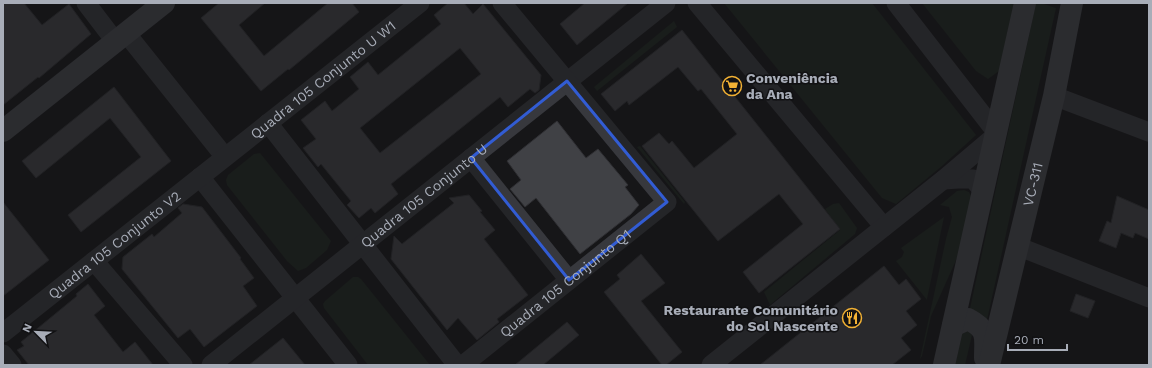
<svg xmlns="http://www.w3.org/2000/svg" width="1152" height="368" font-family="'Work Sans',sans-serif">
<rect width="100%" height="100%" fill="#161618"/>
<!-- green -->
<path fill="#1e261f" d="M724 3H872L976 135 942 166 896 204 882 198Z
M922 3H1014L999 71 988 79 976 71Z
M1036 3C1044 3 1049 6 1056 8L987 320 969 313Z
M674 21 677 27 597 91 594 87Z
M640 146 685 202 684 204 637 147Z
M260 153 331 241 327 250 306 268 298 271 287 261 227 185 226 180 228 175 254 154Z
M964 190 969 192 972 198 957 258 931 316 922 356 920 359 946 239 952 217 949 207 940 205 957 191Z
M839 203 857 228 855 234 770 305 764 292 840 230 825 209 833 204Z
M944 217 927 299V300L896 261 902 257 904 252 901 248Z
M353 277H358L361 279 430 365H368L324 308 323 304 325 301Z
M968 331 972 335 965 365H955L962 334Z"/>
<!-- building -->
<path fill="#404145" stroke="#303034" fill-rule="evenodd" d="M3 3H24L42 25 69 4 91 34 39 78 38 77 3 105Z
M219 3H265L239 25 264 56 328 3H352L359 12 289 70 288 69 261 91 201 18Z
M448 3H464L473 14 483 4 541 75 539 90 535 93 530 89 508 107 500 97 391 184 398 194 375 213 371 208 359 218 347 205 351 201 321 164 318 167 303 148 316 139 301 120 325 101 332 111 359 89 350 77 368 62 378 75 441 24 434 15ZM460 48 481 74 380 153 360 128Z
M585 3H628L577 45 560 24Z
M682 30 840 229 759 293 743 272 803 224 779 194 718 241 642 146 659 133 669 144 672 141 694 168 737 134 701 89 698 91 678 67 629 105 627 101 615 111 601 94Z
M114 87 171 161 81 232 68 215 141 157 110 118 36 178 22 161Z
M557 121 586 158 598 149 628 185 625 187 639 205 631 214 580 254 536 198 525 207 510 189 521 180 507 161Z
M469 195 482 211 480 212 495 230 484 239 528 295 497 319 499 322 477 340 458 318 447 330 391 259 394 236 402 244 454 203 449 198Z
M1117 196 1149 210V239L1135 233 1133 238 1121 233 1116 248 1099 241 1107 221 1111 223Z
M3 202 49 260 3 296Z
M183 204 202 207 241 258 240 259 254 278 243 286 257 306 204 347 190 329 178 338 122 269 123 257 152 234 154 237 182 213 178 208Z
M641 254 665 283 641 301 682 352 666 365H662L604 292 620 279 617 275Z
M884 266 899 285 906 279 921 299 906 311 917 325 901 338 911 350 892 365H760Z
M88 284 105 306 94 315 123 352 135 342 153 365H29L17 350 24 346 21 342 77 296 76 294Z
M1076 294 1095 301 1088 318 1070 311Z
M567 322 579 335 543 365H515Z
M283 338 305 365H249Z"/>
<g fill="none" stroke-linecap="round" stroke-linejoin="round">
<!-- street -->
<g stroke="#37383d" stroke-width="19">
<path d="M86 3 115 41"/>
<path d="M697 3 884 227"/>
<path d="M896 3 996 132"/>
<path d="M126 33 225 157"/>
<path d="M1054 96 1149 132"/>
<path d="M268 123 457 365"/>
<path d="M471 158 569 280"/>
<path d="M200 177 348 365"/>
<path d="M943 180 958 179H973L983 191"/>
<path d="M1017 246 1149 298"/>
<path d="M94 261 183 365"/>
<path id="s1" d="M3 333 420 3"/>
<path d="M3 354 12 365"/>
<path id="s2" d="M211 365 666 3"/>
<path id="s3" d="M463 365 667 202 502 3"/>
<path d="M711 365 943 180 995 136"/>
</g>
<!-- secondary -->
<g stroke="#45474d" stroke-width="22">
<path d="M3 131 164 3"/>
<path d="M953 326 968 319C989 330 985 337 985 358"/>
<path d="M944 365 1025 3"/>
<path id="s4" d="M989 365 1054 96 1072 3"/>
</g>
</g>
<!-- marked area -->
<path d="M0 0H1152V368H0ZM567 81 667 202 569 280 471 158Z" fill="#161618" fill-opacity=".55" fill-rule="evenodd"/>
<path fill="none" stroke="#325cd3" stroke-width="3" stroke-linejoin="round" d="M567 81 667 202 569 280 471 158Z"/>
<!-- icons -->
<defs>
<symbol id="supermarket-ring" viewBox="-11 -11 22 22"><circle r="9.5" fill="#111113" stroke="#f2b134" stroke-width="1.5"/><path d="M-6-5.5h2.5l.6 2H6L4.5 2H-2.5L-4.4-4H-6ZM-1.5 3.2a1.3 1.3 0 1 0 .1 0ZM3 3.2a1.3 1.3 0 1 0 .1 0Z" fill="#f2b134"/></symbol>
<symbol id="restaurant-ring" viewBox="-11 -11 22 22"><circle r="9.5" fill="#111113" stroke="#f2b134" stroke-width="1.5"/><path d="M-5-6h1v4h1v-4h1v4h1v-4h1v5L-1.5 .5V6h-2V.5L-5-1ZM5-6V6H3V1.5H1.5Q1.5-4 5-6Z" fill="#f2b134"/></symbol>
</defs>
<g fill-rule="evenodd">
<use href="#supermarket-ring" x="721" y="75" width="22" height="22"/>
<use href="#restaurant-ring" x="841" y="307" width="22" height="22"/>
</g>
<g text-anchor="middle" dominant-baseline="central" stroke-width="3" stroke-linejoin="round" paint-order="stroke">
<!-- poi labels -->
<g font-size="14" font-weight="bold" fill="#a8adb8" stroke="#111113" text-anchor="start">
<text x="746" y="78">Conveniência<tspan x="746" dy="16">da Ana</tspan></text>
<text x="838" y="310" text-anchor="end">Restaurante Comunitário<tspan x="838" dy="16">do Sol Nascente</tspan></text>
</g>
<!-- street labels -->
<g font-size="14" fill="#a8adb8" stroke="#111113">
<text stroke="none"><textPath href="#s1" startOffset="408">Quadra 105 Conjunto U W1</textPath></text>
<text stroke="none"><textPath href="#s4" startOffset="186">VC-311</textPath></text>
<text stroke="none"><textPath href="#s2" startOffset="272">Quadra 105 Conjunto U</textPath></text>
<text stroke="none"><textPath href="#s1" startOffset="142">Quadra 105 Conjunto V2</textPath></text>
<text stroke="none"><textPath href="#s3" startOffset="131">Quadra 105 Conjunto Q1</textPath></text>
</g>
</g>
<!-- border -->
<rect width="1152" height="368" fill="none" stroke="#a8adb8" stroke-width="8"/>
<!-- north arrow -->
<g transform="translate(36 332) rotate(294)" stroke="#111113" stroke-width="3" paint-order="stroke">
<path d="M0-3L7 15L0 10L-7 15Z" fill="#a8adb8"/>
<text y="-6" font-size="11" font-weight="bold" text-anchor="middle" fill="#a8adb8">N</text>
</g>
<!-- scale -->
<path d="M1008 344v6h59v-6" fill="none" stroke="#a8adb8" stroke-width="2"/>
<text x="1014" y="344" font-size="12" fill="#a8adb8" stroke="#111113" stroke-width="3" paint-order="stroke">20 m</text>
</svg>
